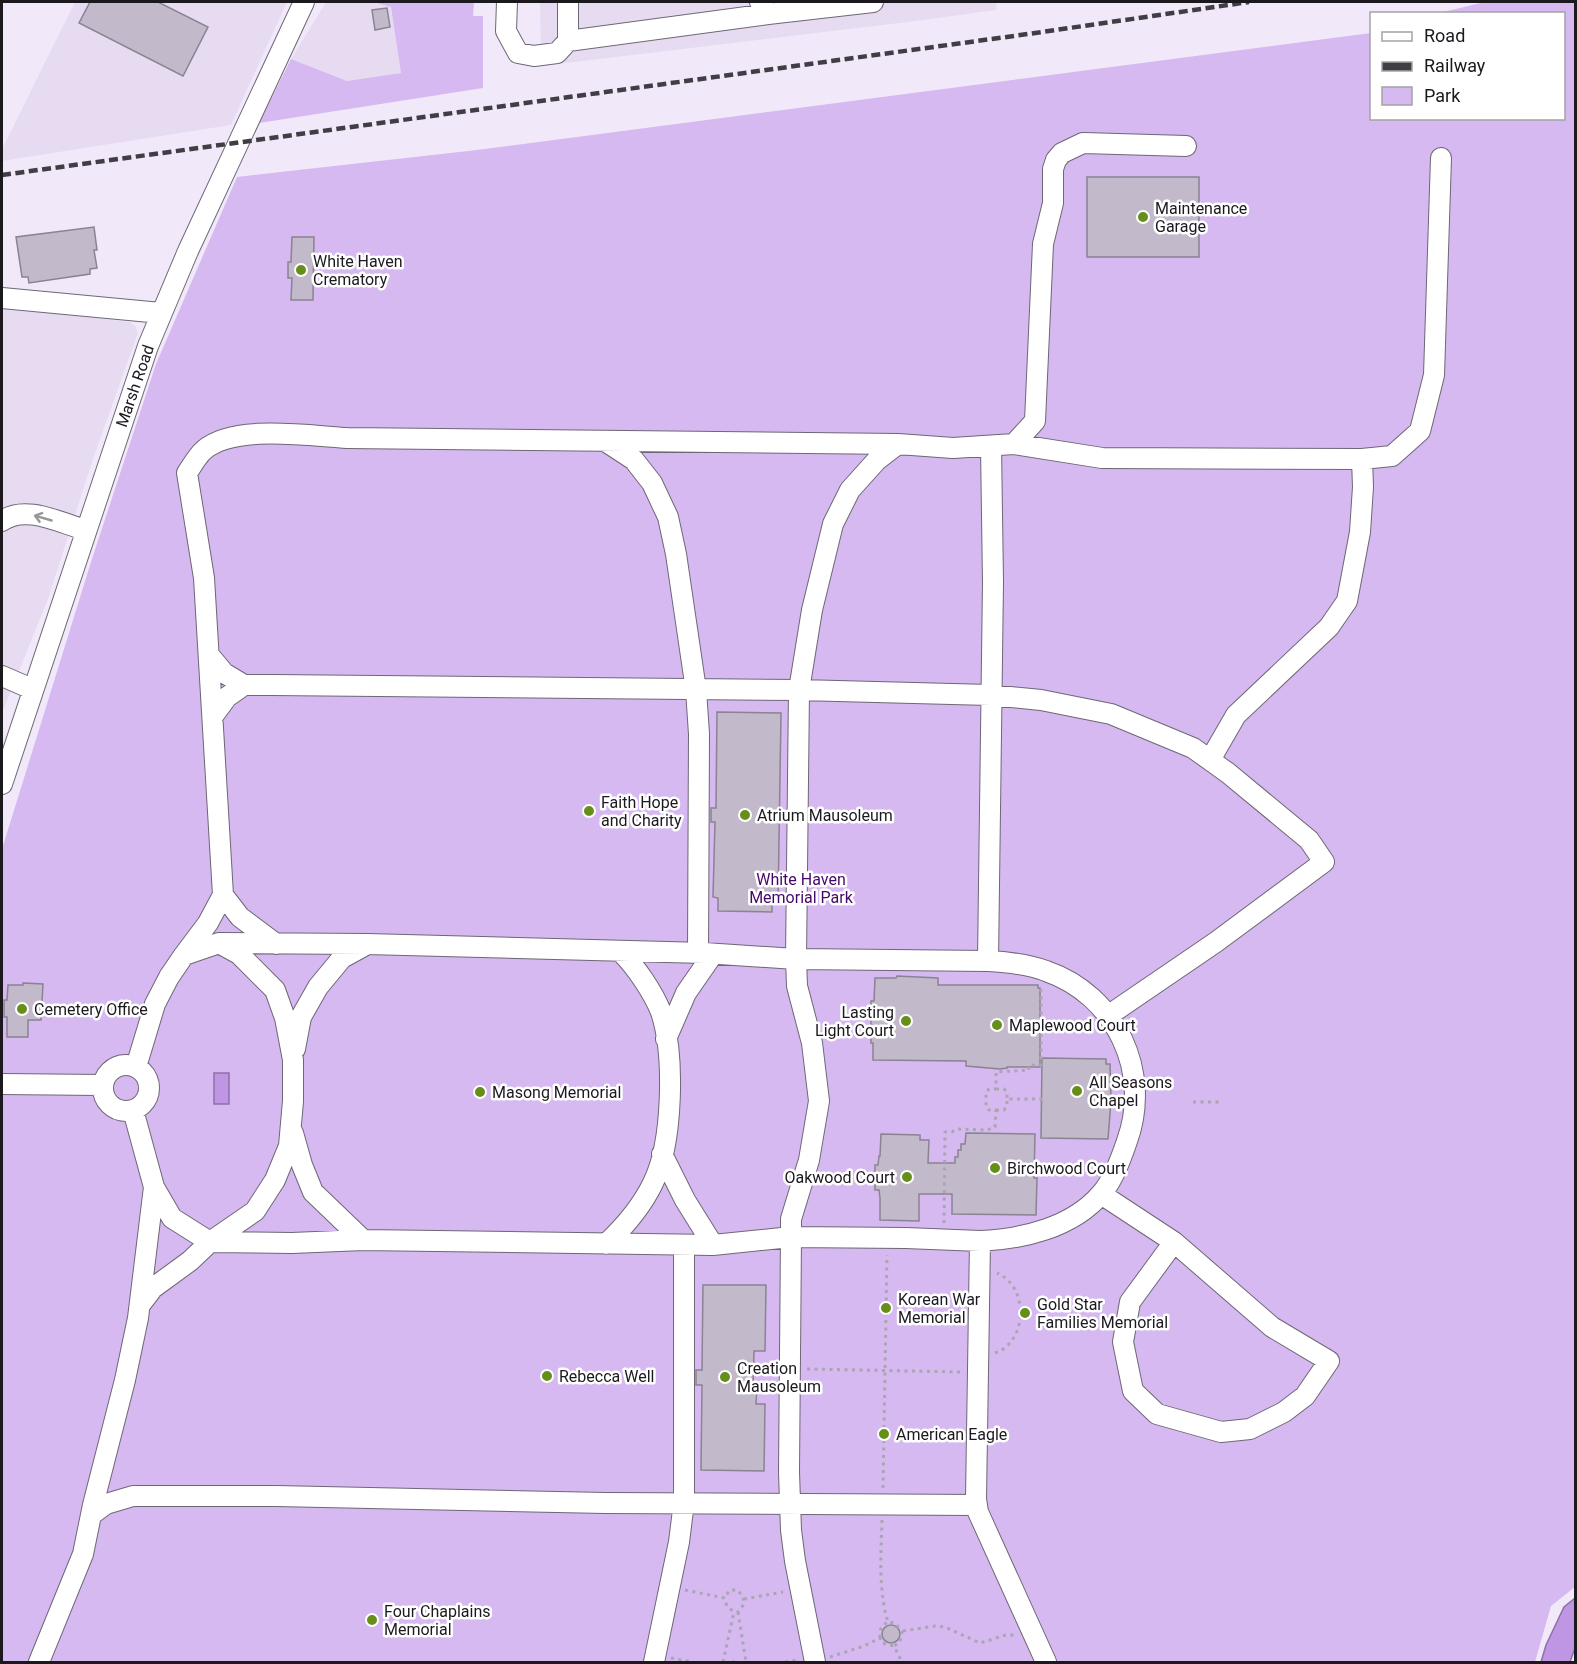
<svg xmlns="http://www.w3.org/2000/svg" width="1577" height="1664" font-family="Roboto,sans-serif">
<rect width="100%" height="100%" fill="#f1e9f9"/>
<!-- built -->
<path fill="#e7dbf2" d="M75 2H287L231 125 2 161V149Z
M326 2H373L391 7 401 73 347 81 291 59Z
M540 2H997L996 10 916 21 541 66Z
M2 306 130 322 136 327 138 333 94 456 48 599 2 713Z"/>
<!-- green -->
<path fill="#d5b9f0" d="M373 2H474L473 16H483V88L259 123 291 59 347 81 401 73 391 7Z
M1485 2H1575L1576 1586 1551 1606 1535 1662H2V849L91 562 156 364 237 177 477 150 1371 33 1372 118H1564V14L1439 13Z"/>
<!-- water -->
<path fill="#bf96e4" stroke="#8e70a9" stroke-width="1.5" d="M214 1073H229V1104H214Z
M1575 1598V1648L1570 1662H1541L1546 1645 1564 1607Z"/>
<!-- building -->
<path fill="#c2baca" stroke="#8a8392" stroke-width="1.5" d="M90 2H158L208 27 183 76 79 23Z
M387 8 390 27 375 30 372 10Z
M1087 177H1199V257H1087Z
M94 227 97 250H94L97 268 90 269V274L29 283 28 277H22L16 237Z
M292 237H314L313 300H291L292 278H288V262H291Z
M717 712 781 713 778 904H772V912L718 911V898L713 897 715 822H711V808H716Z
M897 976 938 978V985H1038V988H1040V1067H1007V1068L1000 1069 966 1066V1061L873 1060V1043H871V1001H874L875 978H896Z
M23 983 43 984 41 1020H28V1037H7V1017H4V1000H7L8 985H23Z
M1042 1058 1106 1059V1064H1110L1111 1101 1108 1139 1041 1138Z
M966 1133 1035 1134 1034 1178H1037L1036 1215 952 1214V1194H919V1221L880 1220V1198L879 1190H875V1165H878L879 1156H880L881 1134 920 1135V1140H929L928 1163H955V1157H958V1150H961V1144H965Z
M703 1285H766L765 1351H754L753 1387H757L756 1404H765L764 1471 701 1470 702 1385H696V1370H702Z
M882 1634a9 9 0 1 1 18 0a9 9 0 1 1-18 0Z"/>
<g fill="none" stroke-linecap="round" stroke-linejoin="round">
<defs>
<path id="minor" d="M507 2 506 31 518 53 534 56 557 53 568 41
M568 2V41L768 14
M760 2 768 14 873 2
M2 298 161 313
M605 441 634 460 652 483 668 517 676 554 696 690 699 734 698 953
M898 444 877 460 850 490 833 524 812 610 799 690 796 959 988 961
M1014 444 1102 458 1362 459 1363 487 1360 532 1347 601 1329 627 1236 715 1210 760
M991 446 993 582 988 961C1008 962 1027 964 1046 971 1116 995 1152 1072 1127 1141 1121 1159 1113 1181 1101 1194 1072 1228 1022 1239 980 1241L976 1499 978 1512 1046 1662
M1362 459 1392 456 1420 431 1434 375 1441 158
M2 521C25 504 60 523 86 530
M209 655 224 673 244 685
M2 676 32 689
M213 716 227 697 244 685H272L799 690 990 695 1041 700 1111 714 1193 748 1228 773 1309 840 1324 862 1216 942 1109 1015
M2 784 148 346 188 251 304 2
M223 895 240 917 276 944
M184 955 208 923 223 895 204 578 187 473C192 466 197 456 204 450 234 424 309 436 347 438L898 444 953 448 1014 444 1035 421 1043 244 1053 203V169L1056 160 1062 153 1083 143 1186 146
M666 1039 686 993 713 954
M295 1049 301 1017 318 987 342 958 364 946
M103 1088a23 23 0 1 1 46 0a23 23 0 1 1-46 0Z
M2 1084 102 1085
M133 1110 154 1187 172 1218 210 1242 292 1243 363 1240 713 1245 791 1237V1219L809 1160 819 1101 812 1043 797 986 796 959 704 953 367 944 219 943 184 955 169 977 155 1004 136 1067
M293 1133 302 1165 313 1192 363 1240
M662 1154 685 1200 713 1245
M1101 1194 1174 1242 1272 1327 1329 1361 1305 1396 1284 1412 1250 1429 1221 1432 1157 1414 1133 1391 1123 1342 1130 1302 1174 1242
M606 1244C624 1227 642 1206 653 1183 673 1143 675 1055 661 1012 653 992 636 967 621 952
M140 1305 153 1288 190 1261 210 1242 255 1211 275 1180 289 1146 293 1101V1060L285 1018 275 990 239 954 219 943
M91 1515 106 1504 133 1496H276L605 1503 977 1505
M39 1662 83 1554 93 1505 125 1380 138 1318 154 1187
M654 1662 679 1542 684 1502V1245
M815 1662 795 1561 791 1530 789 1472 791 1237 906 1238 980 1241"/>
</defs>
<!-- minor casing -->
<use href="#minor" stroke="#6e6775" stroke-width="22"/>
<!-- path -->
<path stroke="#aba5b1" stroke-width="3" stroke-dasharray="3 4.5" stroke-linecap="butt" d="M996 1089H1004L1007 1092V1099
M1193 1102H1223
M996 1110H1004L1007 1106V1099H1042
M944 1223 945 1132H952L956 1129 987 1130 995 1127 996 1110H989L986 1107V1092L989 1089H996V1072L1029 1070V1065H1041V989
M995 1353C1028 1342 1029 1286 997 1273
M807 1369 962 1372
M883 1488 887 1255
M882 1520C881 1555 878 1589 888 1622L895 1623 902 1632 900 1642 894 1646 902 1662
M685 1590 724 1598 727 1606 734 1612H738L744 1604 743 1596 737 1590H730L724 1598
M744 1599 783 1592
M738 1612 746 1662
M903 1631 935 1626 945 1627 980 1643 1006 1635H1014
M880 1638C879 1630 881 1626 888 1622
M830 1657 864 1646 880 1638 882 1643 894 1646
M671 1658 693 1662
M723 1662 734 1612
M732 1662H739
M785 1662 798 1660"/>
<!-- minor -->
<use href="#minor" stroke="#fff" stroke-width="20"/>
<!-- rail -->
<path stroke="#413d45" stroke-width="4.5" stroke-dasharray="9 4.5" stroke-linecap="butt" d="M2 175 1028 34 1249 2"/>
</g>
<!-- one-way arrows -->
<defs><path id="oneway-shaft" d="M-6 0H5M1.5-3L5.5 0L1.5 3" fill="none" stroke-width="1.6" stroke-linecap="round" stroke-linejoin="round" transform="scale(1.5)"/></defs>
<use stroke="#98979a" href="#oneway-shaft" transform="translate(43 518) rotate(-164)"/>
<!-- markers -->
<g fill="#668e1b" stroke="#fff" stroke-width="2">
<circle cx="1143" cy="217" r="6"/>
<circle cx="301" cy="270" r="6"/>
<circle cx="589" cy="811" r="6"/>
<circle cx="745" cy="815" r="6"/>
<circle cx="22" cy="1009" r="6"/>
<circle cx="906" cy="1021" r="6"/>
<circle cx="997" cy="1025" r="6"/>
<circle cx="1077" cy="1091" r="6"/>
<circle cx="480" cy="1092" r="6"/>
<circle cx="995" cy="1168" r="6"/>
<circle cx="907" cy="1177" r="6"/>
<circle cx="886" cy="1308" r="6"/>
<circle cx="1025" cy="1313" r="6"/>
<circle cx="547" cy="1376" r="6"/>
<circle cx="725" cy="1377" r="6"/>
<circle cx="884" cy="1434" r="6"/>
<circle cx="372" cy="1620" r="6"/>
</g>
<g text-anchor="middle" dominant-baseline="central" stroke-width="5" stroke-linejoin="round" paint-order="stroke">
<!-- poi labels -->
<g font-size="16" fill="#1b181e" stroke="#fff" text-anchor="start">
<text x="1155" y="208">Maintenance<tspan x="1155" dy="18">Garage</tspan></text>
<text x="313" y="261">White Haven<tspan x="313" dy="18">Crematory</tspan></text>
<text x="601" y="802">Faith Hope<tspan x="601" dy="18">and Charity</tspan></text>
<text x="757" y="815">Atrium Mausoleum</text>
<text x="34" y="1009">Cemetery Office</text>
<text x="894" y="1012" text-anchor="end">Lasting<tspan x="894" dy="18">Light Court</tspan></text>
<text x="1009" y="1025">Maplewood Court</text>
<text x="1089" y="1082">All Seasons<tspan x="1089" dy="18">Chapel</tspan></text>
<text x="492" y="1092">Masong Memorial</text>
<text x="1007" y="1168">Birchwood Court</text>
<text x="895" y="1177" text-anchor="end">Oakwood Court</text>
<text x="898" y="1299">Korean War<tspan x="898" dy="18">Memorial</tspan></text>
<text x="1037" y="1304">Gold Star<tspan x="1037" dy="18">Families Memorial</tspan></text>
<text x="737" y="1368">Creation<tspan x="737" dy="18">Mausoleum</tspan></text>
<text x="559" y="1376">Rebecca Well</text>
<text x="896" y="1434">American Eagle</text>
<text x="384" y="1611">Four Chaplains<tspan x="384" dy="18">Memorial</tspan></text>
</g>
<!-- street labels -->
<g font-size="16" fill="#1b181e" stroke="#fff">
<text transform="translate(135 386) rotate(-71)">Marsh Road</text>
</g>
<!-- park labels -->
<g font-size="16" fill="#440967" stroke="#fff">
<text x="801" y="879">White Haven<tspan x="801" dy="18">Memorial Park</tspan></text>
</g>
</g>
<!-- border -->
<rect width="1577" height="1664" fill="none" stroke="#1b181e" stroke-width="6"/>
<!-- legend -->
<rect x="1370" y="12" width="195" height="108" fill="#ffffff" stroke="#a4a3a5" stroke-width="1.5"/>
<rect x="1382" y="32" width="30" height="9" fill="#ffffff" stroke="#a4a3a5" stroke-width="1.5"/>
<text x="1424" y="42" font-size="18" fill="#1b181e">Road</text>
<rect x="1382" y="62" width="30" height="9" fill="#413d45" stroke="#a4a3a5" stroke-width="1.5"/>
<text x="1424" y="72" font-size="18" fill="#1b181e">Railway</text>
<rect x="1382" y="87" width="30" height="18" fill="#d5b9f0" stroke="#a4a3a5" stroke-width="1.5"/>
<text x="1424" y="102" font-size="18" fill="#1b181e">Park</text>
</svg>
